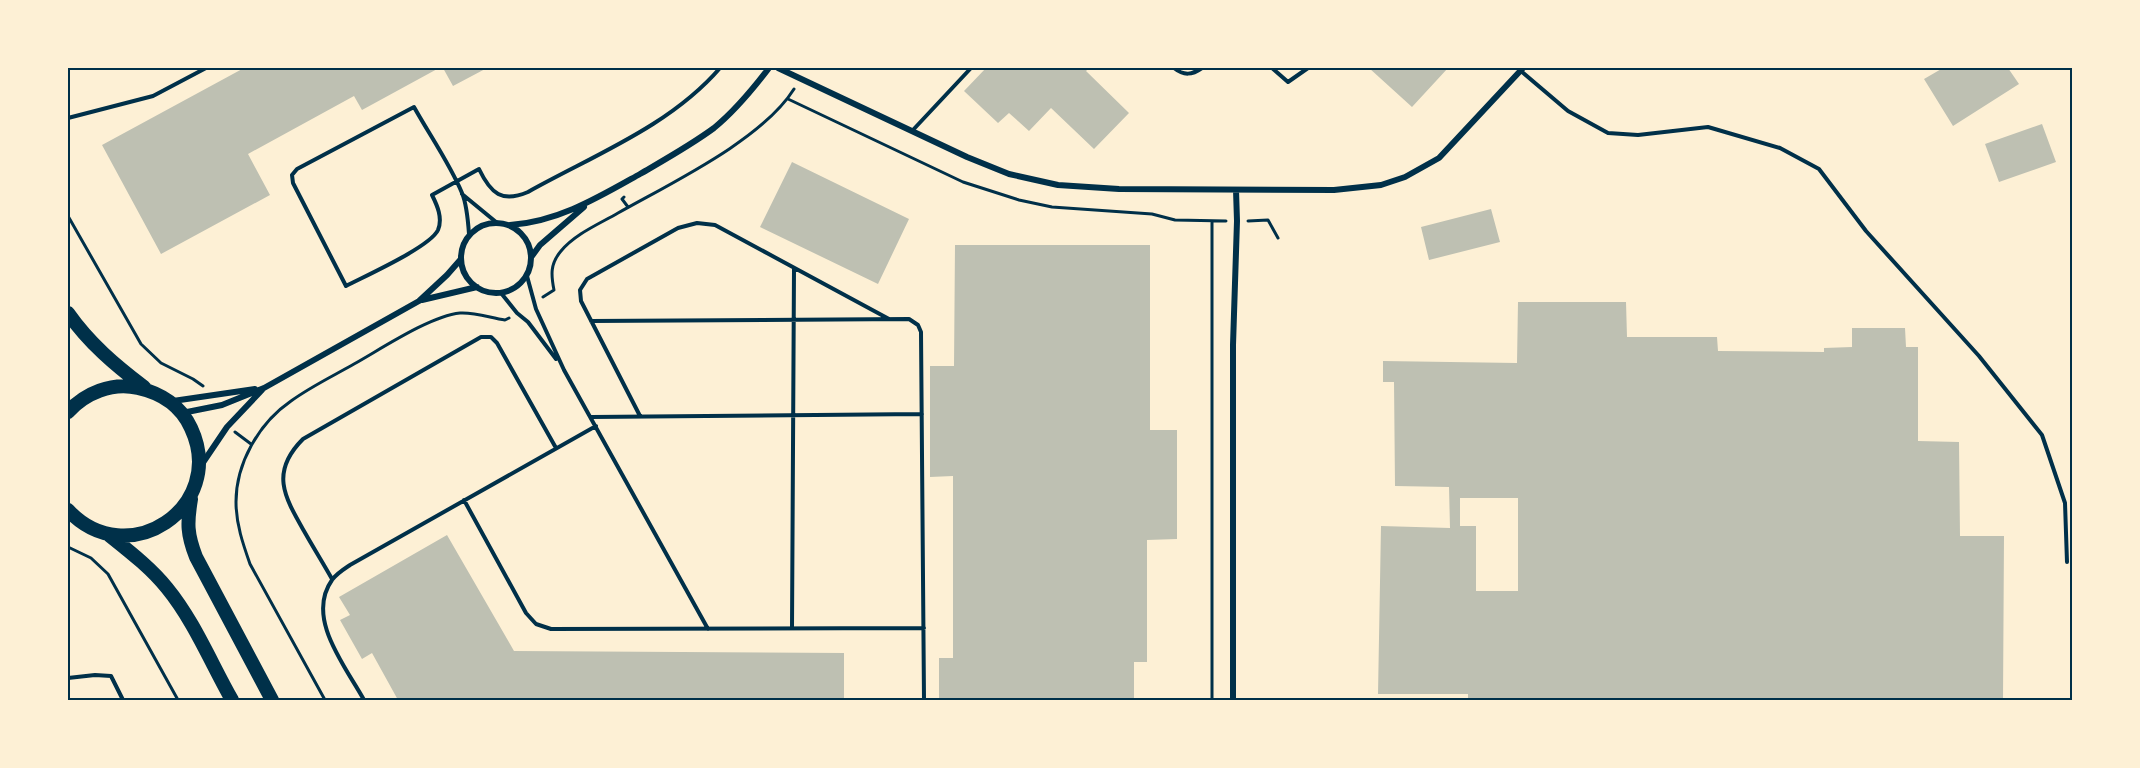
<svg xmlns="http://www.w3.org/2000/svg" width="2140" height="768" font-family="'Roboto Condensed',sans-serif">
<rect width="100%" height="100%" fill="#fdf0d5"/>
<!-- building -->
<path fill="#bec0b2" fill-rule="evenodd" d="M244 68H439L362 110 354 96 248 154 270 195 161 254 102 145Z
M443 68H487L453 86Z
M986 68H1089L1086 71 1129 113 1094 149 1051 108 1029 131 1009 113 998 123 964 91Z
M1369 68H1448L1412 107Z
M1943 68H2008L2019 84 1953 126 1924 79Z
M2042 124 2056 162 1999 182 1985 144Z
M792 162 909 219 878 284 760 227Z
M1491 209 1500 242 1429 260 1421 227Z
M955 245H1150V430H1177V539L1147 540V662H1134V700H939V658H953V476L930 477V366H954Z
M1518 302H1626L1627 337H1717L1718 351 1824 352V348L1852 347V328H1905L1906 347H1918V441L1959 442 1960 536H2004L2003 700H1468V694H1378L1381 526 1450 528 1449 487 1395 486 1394 382H1383V361L1517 363ZM1460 498H1518V591H1476V526H1460Z
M447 535 514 651 844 653V700H398L372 653 362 659 340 620 350 615 339 597Z"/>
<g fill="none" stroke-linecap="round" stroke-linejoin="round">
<!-- path -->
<path stroke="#003049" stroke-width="3" d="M788 99 963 182 1019 200 1052 207 1152 214 1175 220 1226 221
M624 197 622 199 628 207
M68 216 141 344 161 363 193 379 203 386
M1212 221V700
M1248 221 1268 220 1278 238
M543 297 554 290C551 275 550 264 561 251 575 234 599 224 618 213 671 183 762 140 794 89
M235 432 251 444
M68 547 91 558 108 574 178 700
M325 700 250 564C243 544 236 524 236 502 236 463 259 423 291 401 310 387 333 376 354 364 381 349 430 316 460 313 475 312 491 318 505 320L509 318"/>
<!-- service -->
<path stroke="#003049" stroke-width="4" d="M1174 68C1184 76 1192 75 1202 68
M1272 68 1288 82 1308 68
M1521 71 1568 111 1608 133 1638 135 1708 127 1780 148 1819 169 1866 231 1979 356 2042 435 2065 503 2067 562
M68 118 153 96 206 68
M912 131 971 68
M462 194 496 222
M469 234C468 220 467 205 462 193 450 164 429 134 414 107L297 169 292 175 293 183 346 286C365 276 430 247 438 230 443 218 437 205 432 195L479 169C491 194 502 203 528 192 594 155 670 126 720 68
M527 276 536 309 564 370 708 629
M501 293 517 313 528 322 556 359
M591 321 909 319 918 325 921 332 924 700
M640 416 581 301 580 290 587 279 678 228 697 223 715 225 889 319
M591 417 922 414
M464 500 526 613 536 624 551 629 924 628
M332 579C323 563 313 547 304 531 284 496 270 472 303 439L481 337H491L497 343 556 448
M792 628 794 268
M68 678 95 675 111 676 123 700
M364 700C346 667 305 618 332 580 336 574 344 569 350 565L596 426"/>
<!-- minor -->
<path stroke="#003049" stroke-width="6" d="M778 68 967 157 1009 174 1058 185 1119 189 1334 190 1381 185 1405 177 1439 158 1523 68
M461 258a35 35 0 1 1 70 0a35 35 0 1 1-70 0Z
M510 225C558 222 599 197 640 174 664 160 691 145 714 128 735 111 753 89 769 68
M532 256 540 245 584 207
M422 300 477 287
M173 401 255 389
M182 413 222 405 264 388 419 301 447 275 461 259
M202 464 227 427 262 390
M1233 700V345L1237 221 1236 190"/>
<!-- trunk -->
<path stroke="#003049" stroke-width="14" d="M68 313C89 343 115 365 144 387
M68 412C85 393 112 382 138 388 161 393 181 406 191 428 228 507 127 574 68 510
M191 499C187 523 187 534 196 557L272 700
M109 535C129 551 151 568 167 588 194 621 211 663 232 700"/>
</g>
<!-- border -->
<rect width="2140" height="768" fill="none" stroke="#fdf0d5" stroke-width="138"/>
<rect x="69" y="69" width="2002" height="630" fill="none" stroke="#003049" stroke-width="2"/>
</svg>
